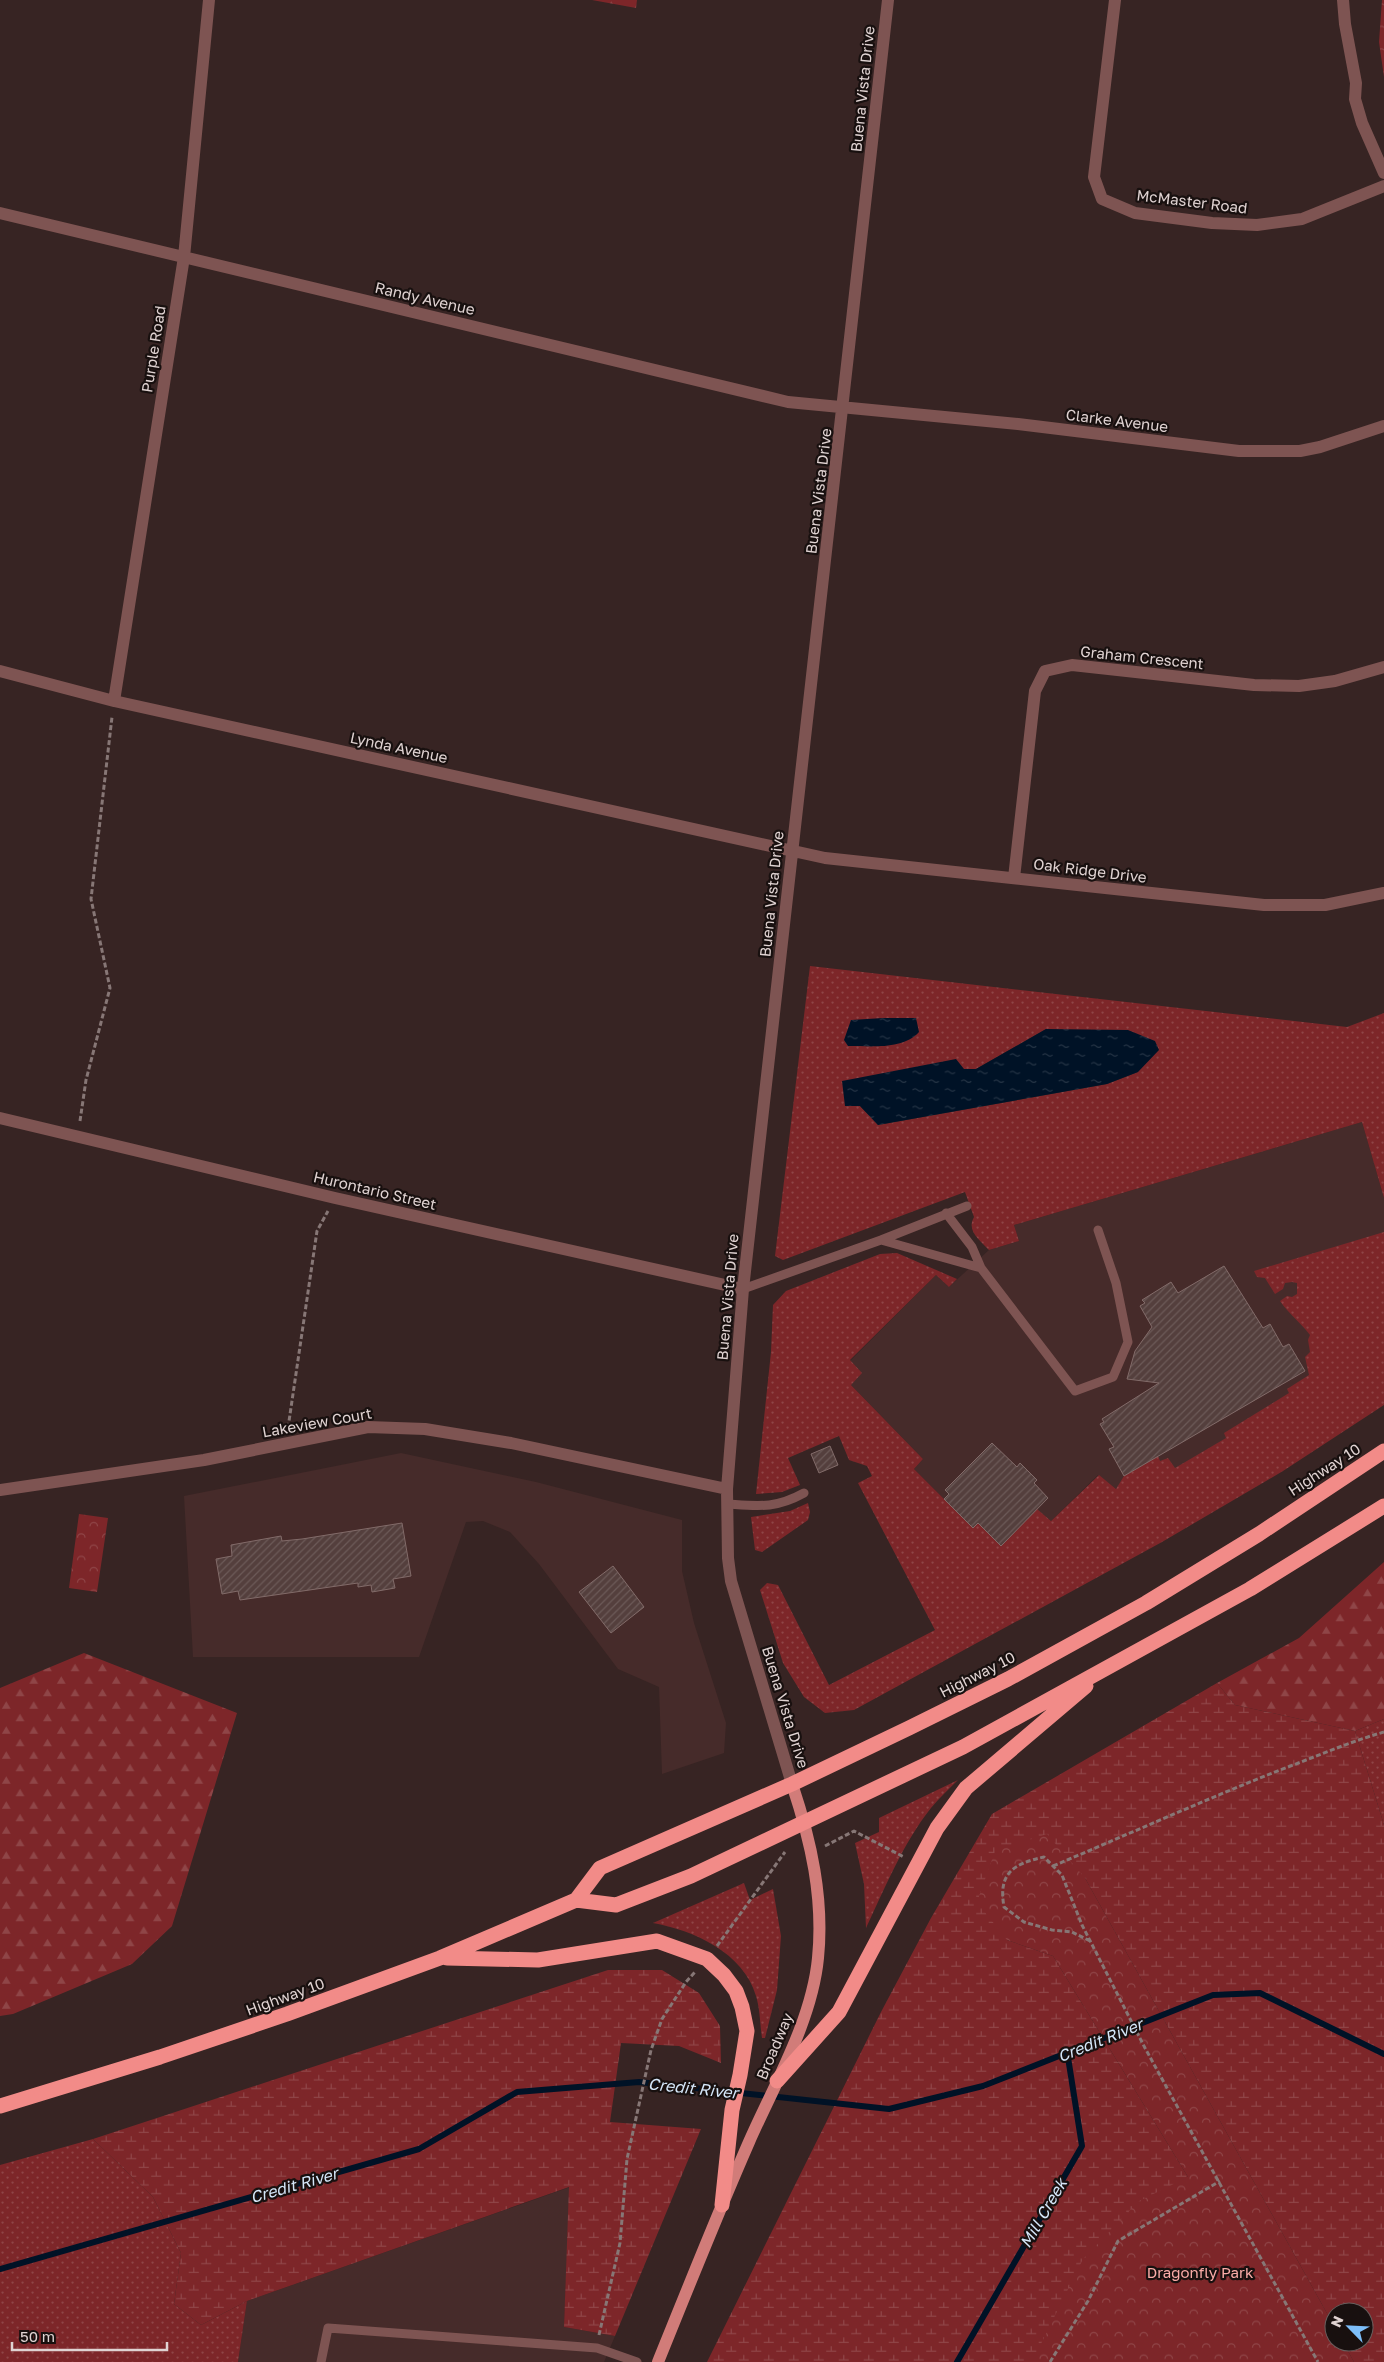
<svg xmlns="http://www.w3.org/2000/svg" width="1384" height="2362" font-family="'Golos Text',sans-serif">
<defs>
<pattern id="grass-dots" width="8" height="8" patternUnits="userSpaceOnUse" patternTransform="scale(1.25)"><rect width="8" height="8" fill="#7d2629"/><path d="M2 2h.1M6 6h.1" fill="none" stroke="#8f4547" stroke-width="1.8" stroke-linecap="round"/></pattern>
<pattern id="forest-firs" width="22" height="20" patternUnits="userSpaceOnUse" patternTransform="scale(1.25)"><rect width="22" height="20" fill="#7d2629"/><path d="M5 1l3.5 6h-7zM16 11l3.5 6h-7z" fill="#8f4547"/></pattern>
<pattern id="wetland-marsh" width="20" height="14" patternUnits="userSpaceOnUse" patternTransform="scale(1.25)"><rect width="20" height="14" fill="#7d2629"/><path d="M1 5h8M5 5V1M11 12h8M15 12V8" fill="none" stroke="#8f4547"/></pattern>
<pattern id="park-crowns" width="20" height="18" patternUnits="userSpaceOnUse" patternTransform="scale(1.25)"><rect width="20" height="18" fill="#7d2629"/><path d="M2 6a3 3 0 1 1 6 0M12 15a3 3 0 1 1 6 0" fill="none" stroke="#8f4547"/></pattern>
<pattern id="water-ripples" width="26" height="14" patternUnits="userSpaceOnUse" patternTransform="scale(1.25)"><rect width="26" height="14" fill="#001226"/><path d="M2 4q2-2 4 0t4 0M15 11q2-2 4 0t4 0" fill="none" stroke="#253445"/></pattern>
<pattern id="building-hatch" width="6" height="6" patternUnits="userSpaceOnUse" patternTransform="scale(1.25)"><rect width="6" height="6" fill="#543f3d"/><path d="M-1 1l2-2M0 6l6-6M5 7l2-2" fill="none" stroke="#6c5a58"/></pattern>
</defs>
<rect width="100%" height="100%" fill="#372423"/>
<!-- built -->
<path fill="#462b2a" d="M1362 1122 1384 1198V1244L1352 1350 1178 1488 1116 1489 1098 1475 1051 1521 1037 1510 1001 1546 978 1524 973 1528 914 1469 923 1459 851 1385 850 1361 936 1275 949 1287 989 1250 1019 1241 1014 1225Z
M401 1453 536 1482 682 1520V1571L694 1623 726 1723 724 1753 662 1774 659 1687 618 1669 539 1564 510 1532 483 1521 466 1522 419 1657H193L184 1496Z
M570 2187 564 2327 615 2336 604 2362H238L247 2301Z"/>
<!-- grass -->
<path fill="url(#grass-dots)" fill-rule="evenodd" d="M810 966 1347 1027 1384 1013V1198L1362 1122 1014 1225 1019 1241 989 1250C980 1240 966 1231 974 1217L965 1192 783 1260 775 1256ZM1046 1029 1138 1072 1107 1084 878 1125 860 1106 964 1069H976Z
M1384 1232V1405L1283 1471 1162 1542 854 1710 825 1713 804 1697 783 1663 760 1590 767 1583 778 1585 829 1685 935 1630 858 1483 872 1476 867 1466 849 1460 839 1436 788 1458 800 1485 782 1492 756 1494 771 1352 773 1305 786 1291 880 1254 897 1253 957 1279 949 1287 936 1275 850 1360 862 1373 851 1385 923 1459 914 1469 973 1528 978 1523 1001 1546 1037 1509 1051 1521 1099 1475 1116 1489 1124 1476 1158 1456 1160 1461 1168 1458 1175 1468 1226 1438 1224 1433 1289 1393 1287 1389 1309 1375 1305 1357 1310 1352 1308 1340 1310 1335C1300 1322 1289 1314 1280 1301L1287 1296 1292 1297 1297 1294V1283L1292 1282 1285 1283 1283 1289 1275 1294 1265 1278 1257 1277 1254 1271Z
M808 1503 810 1512 808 1520 762 1552 755 1550 751 1517 790 1511Z
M1384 1719V1825L1355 1731Z
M958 1780C949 1789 939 1798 931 1808 903 1843 885 1888 866 1928L864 1884 855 1843 879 1832V1818Z
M744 1883 750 1900 773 1889 781 1936 777 1990 765 2038H762C760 2024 760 2009 756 1996 744 1953 693 1930 653 1923Z
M93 2139 153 2197 181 2253 174 2304 201 2325 247 2301 238 2362H0V2165Z"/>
<!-- forest -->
<path fill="url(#forest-firs)" d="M592 0H637L636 8Z
M1384 1562V1719L1355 1731 1235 1705 1217 1683 1299 1638Z
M84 1653 237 1713 172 1926 132 1964 13 2014 0 2016V1688Z"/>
<!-- wetland -->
<path fill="url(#wetland-marsh)" d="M1217 1683 1235 1705 1355 1731 1384 1825V2362H1354L1343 2342H1364V2312H1334V2326L1085 1878 1007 1940 1053 1956 1188 2177 1287 2362H707L881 2012 931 1918 992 1814Z
M608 1970H662L699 1993 720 2026 721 2063 679 2046 621 2043 610 2122 701 2129 615 2336 564 2327 569 2187 247 2301 201 2325 174 2304 181 2253 153 2197 93 2139Z"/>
<!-- park -->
<path fill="url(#park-crowns)" d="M1382 0H1384V77L1379 42Z
M79 1514 108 1518 97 1592 69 1588Z
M1047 1834 1085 1878 1334 2326V2342H1343L1354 2362H1032L1083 2259 1139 2201 1188 2177 1053 1956 1007 1940 977 1902 995 1851Z"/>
<!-- water -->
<path fill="url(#water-ripples)" d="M883 1018H916L919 1032C903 1050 871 1046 848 1046L844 1040 851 1020Z
M1046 1029 1128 1030 1155 1041 1159 1050 1138 1072 1107 1084 878 1125 860 1106H845L842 1081 956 1059 964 1069H976Z"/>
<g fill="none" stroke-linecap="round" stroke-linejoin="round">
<!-- stream -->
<path stroke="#001226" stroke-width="6" d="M0 2269 419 2149 517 2092 639 2082 889 2109 983 2086 1213 1995 1260 1993 1384 2054
M957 2362 1082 2146 1067 2051"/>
</g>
<!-- building -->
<path fill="url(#building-hatch)" stroke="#826b69" d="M1224 1266 1263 1328 1270 1324 1283 1347 1289 1344 1305 1371 1124 1476 1109 1449 1114 1447 1100 1424 1104 1422 1102 1419 1159 1383 1127 1379 1135 1351 1152 1327 1140 1306 1145 1303 1142 1300 1171 1282 1178 1293Z
M992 1443 1017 1467 1020 1463 1037 1480 1034 1483 1048 1498 1001 1546 978 1523 973 1528 944 1499 949 1494 945 1490Z
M830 1446 838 1465 819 1473 811 1454Z
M402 1523 411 1576 393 1579 395 1588 372 1592 371 1585 358 1587V1583L240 1600 238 1591 222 1594 216 1559 232 1556 231 1545 281 1536 282 1541 302 1539Z
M613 1566 644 1607 611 1633 579 1592Z"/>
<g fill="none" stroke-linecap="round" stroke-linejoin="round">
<!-- path -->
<path stroke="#877776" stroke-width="3" stroke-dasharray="5 2.5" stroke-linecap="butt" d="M80 1121 86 1080 110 988 91 899 112 717
M288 1428 317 1231 328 1211
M825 1846 854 1831 904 1857
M1053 1866C1129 1834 1204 1800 1280 1770 1315 1757 1349 1742 1384 1732
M1090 1941 1072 1932 1052 1930 1024 1922 1004 1907C998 1873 1013 1864 1044 1857L1062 1875 1082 1925 1145 2048 1318 2362
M717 1946 785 1852
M599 2335 620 2243 627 2159 651 2050 662 2019 686 1982 695 1972
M1050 2362 1088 2301 1118 2241 1220 2181"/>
<!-- lane -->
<path stroke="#7e5452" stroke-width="9" d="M946 1213 972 1247 981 1268
M881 1240 981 1268 1075 1391 1113 1377 1128 1342 1116 1283 1098 1230
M743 1289 881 1240 967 1206
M727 1504C758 1506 775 1509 804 1493
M321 2362 328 2328 597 2348 637 2362"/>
<!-- street -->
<path stroke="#7e5452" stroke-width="12" d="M1115 0 1094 177 1102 199 1135 213 1212 223 1257 225 1302 219 1384 186
M1343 0 1345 24 1356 83 1355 99 1362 123 1384 173
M0 213 788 402 1018 424 1239 451H1300L1320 447 1384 426
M0 671 114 701 825 858 1264 905H1325L1384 893
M114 701 184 257 209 0
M1014 878 1035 691 1045 671 1072 665 1254 685 1299 686 1335 681 1384 667
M0 1118 335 1198 743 1289
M0 1490 204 1460 368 1427 425 1429 511 1443 727 1489
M792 1784 731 1581 728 1558 727 1489 743 1289 888 0"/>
<!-- primary -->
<path stroke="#d17c79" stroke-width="12" d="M658 2362C688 2288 717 2215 749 2142 774 2085 812 2021 818 1958 824 1898 811 1841 792 1784"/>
<!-- highway -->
<path stroke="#f28b88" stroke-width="15" d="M576 1900 600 1868 792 1784 909 1728 1008 1679 1146 1603 1259 1534 1384 1451
M447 1958 538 1960 657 1941 707 1959 724 1975 736 1991 742 2007 747 2031 740 2075 732 2110 722 2205
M777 2081 839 2012 937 1828 966 1788 1086 1686
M0 2106 160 2057 287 2014 440 1958 576 1900 616 1905 691 1876 963 1747 1250 1589 1384 1506"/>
</g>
<g text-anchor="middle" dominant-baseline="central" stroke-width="4.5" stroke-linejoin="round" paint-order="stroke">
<!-- street labels -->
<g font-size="15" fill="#e0d3d2" stroke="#18100f">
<text transform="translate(862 89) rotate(-84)">Buena Vista Drive</text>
<text transform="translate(1192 201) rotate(7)">McMaster Road</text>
<text transform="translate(425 298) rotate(13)">Randy Avenue</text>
<text transform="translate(153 349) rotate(-81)">Purple Road</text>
<text transform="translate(1117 420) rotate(7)">Clarke Avenue</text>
<text transform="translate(818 491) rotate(-83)">Buena Vista Drive</text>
<text transform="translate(1142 657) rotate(6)">Graham Crescent</text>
<text transform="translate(399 747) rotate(12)">Lynda Avenue</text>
<text transform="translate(1090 870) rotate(7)">Oak Ridge Drive</text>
<text transform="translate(771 894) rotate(-84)">Buena Vista Drive</text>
<text transform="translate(375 1190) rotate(13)">Hurontario Street</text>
<text transform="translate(727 1297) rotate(-85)">Buena Vista Drive</text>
<text transform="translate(317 1422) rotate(-10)">Lakeview Court</text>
<text transform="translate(1324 1469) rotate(-33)">Highway 10</text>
<text transform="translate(977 1674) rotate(-27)">Highway 10</text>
<text transform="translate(786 1707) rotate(73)">Buena Vista Drive</text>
<text transform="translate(285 1996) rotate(-20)">Highway 10</text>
<text transform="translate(774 2046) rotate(-67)">Broadway</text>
</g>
<!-- park labels -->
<g font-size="15" fill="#fbaca8" stroke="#18100f">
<text x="1200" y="2272">Dragonfly Park</text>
</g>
<!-- water labels -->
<g font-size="16" font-style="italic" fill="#d5e7f9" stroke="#18100f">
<text transform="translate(1100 2040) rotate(-22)">Credit River</text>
<text transform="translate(693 2088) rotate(6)">Credit River</text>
<text transform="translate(294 2185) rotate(-16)">Credit River</text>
<text transform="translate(1043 2213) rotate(-60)">Mill Creek</text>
</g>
</g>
<!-- north arrow -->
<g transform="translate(1349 2327) rotate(294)"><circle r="24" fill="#18100f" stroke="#685e5d"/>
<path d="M0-4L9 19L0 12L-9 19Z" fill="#7dbef9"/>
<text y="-8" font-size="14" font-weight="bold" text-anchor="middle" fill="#e0d3d2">N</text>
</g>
<!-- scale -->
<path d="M12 2342v8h155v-8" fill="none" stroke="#e0d3d2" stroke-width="2.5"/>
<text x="20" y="2342" font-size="15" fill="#e0d3d2" stroke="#18100f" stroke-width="4" paint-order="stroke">50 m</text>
</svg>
